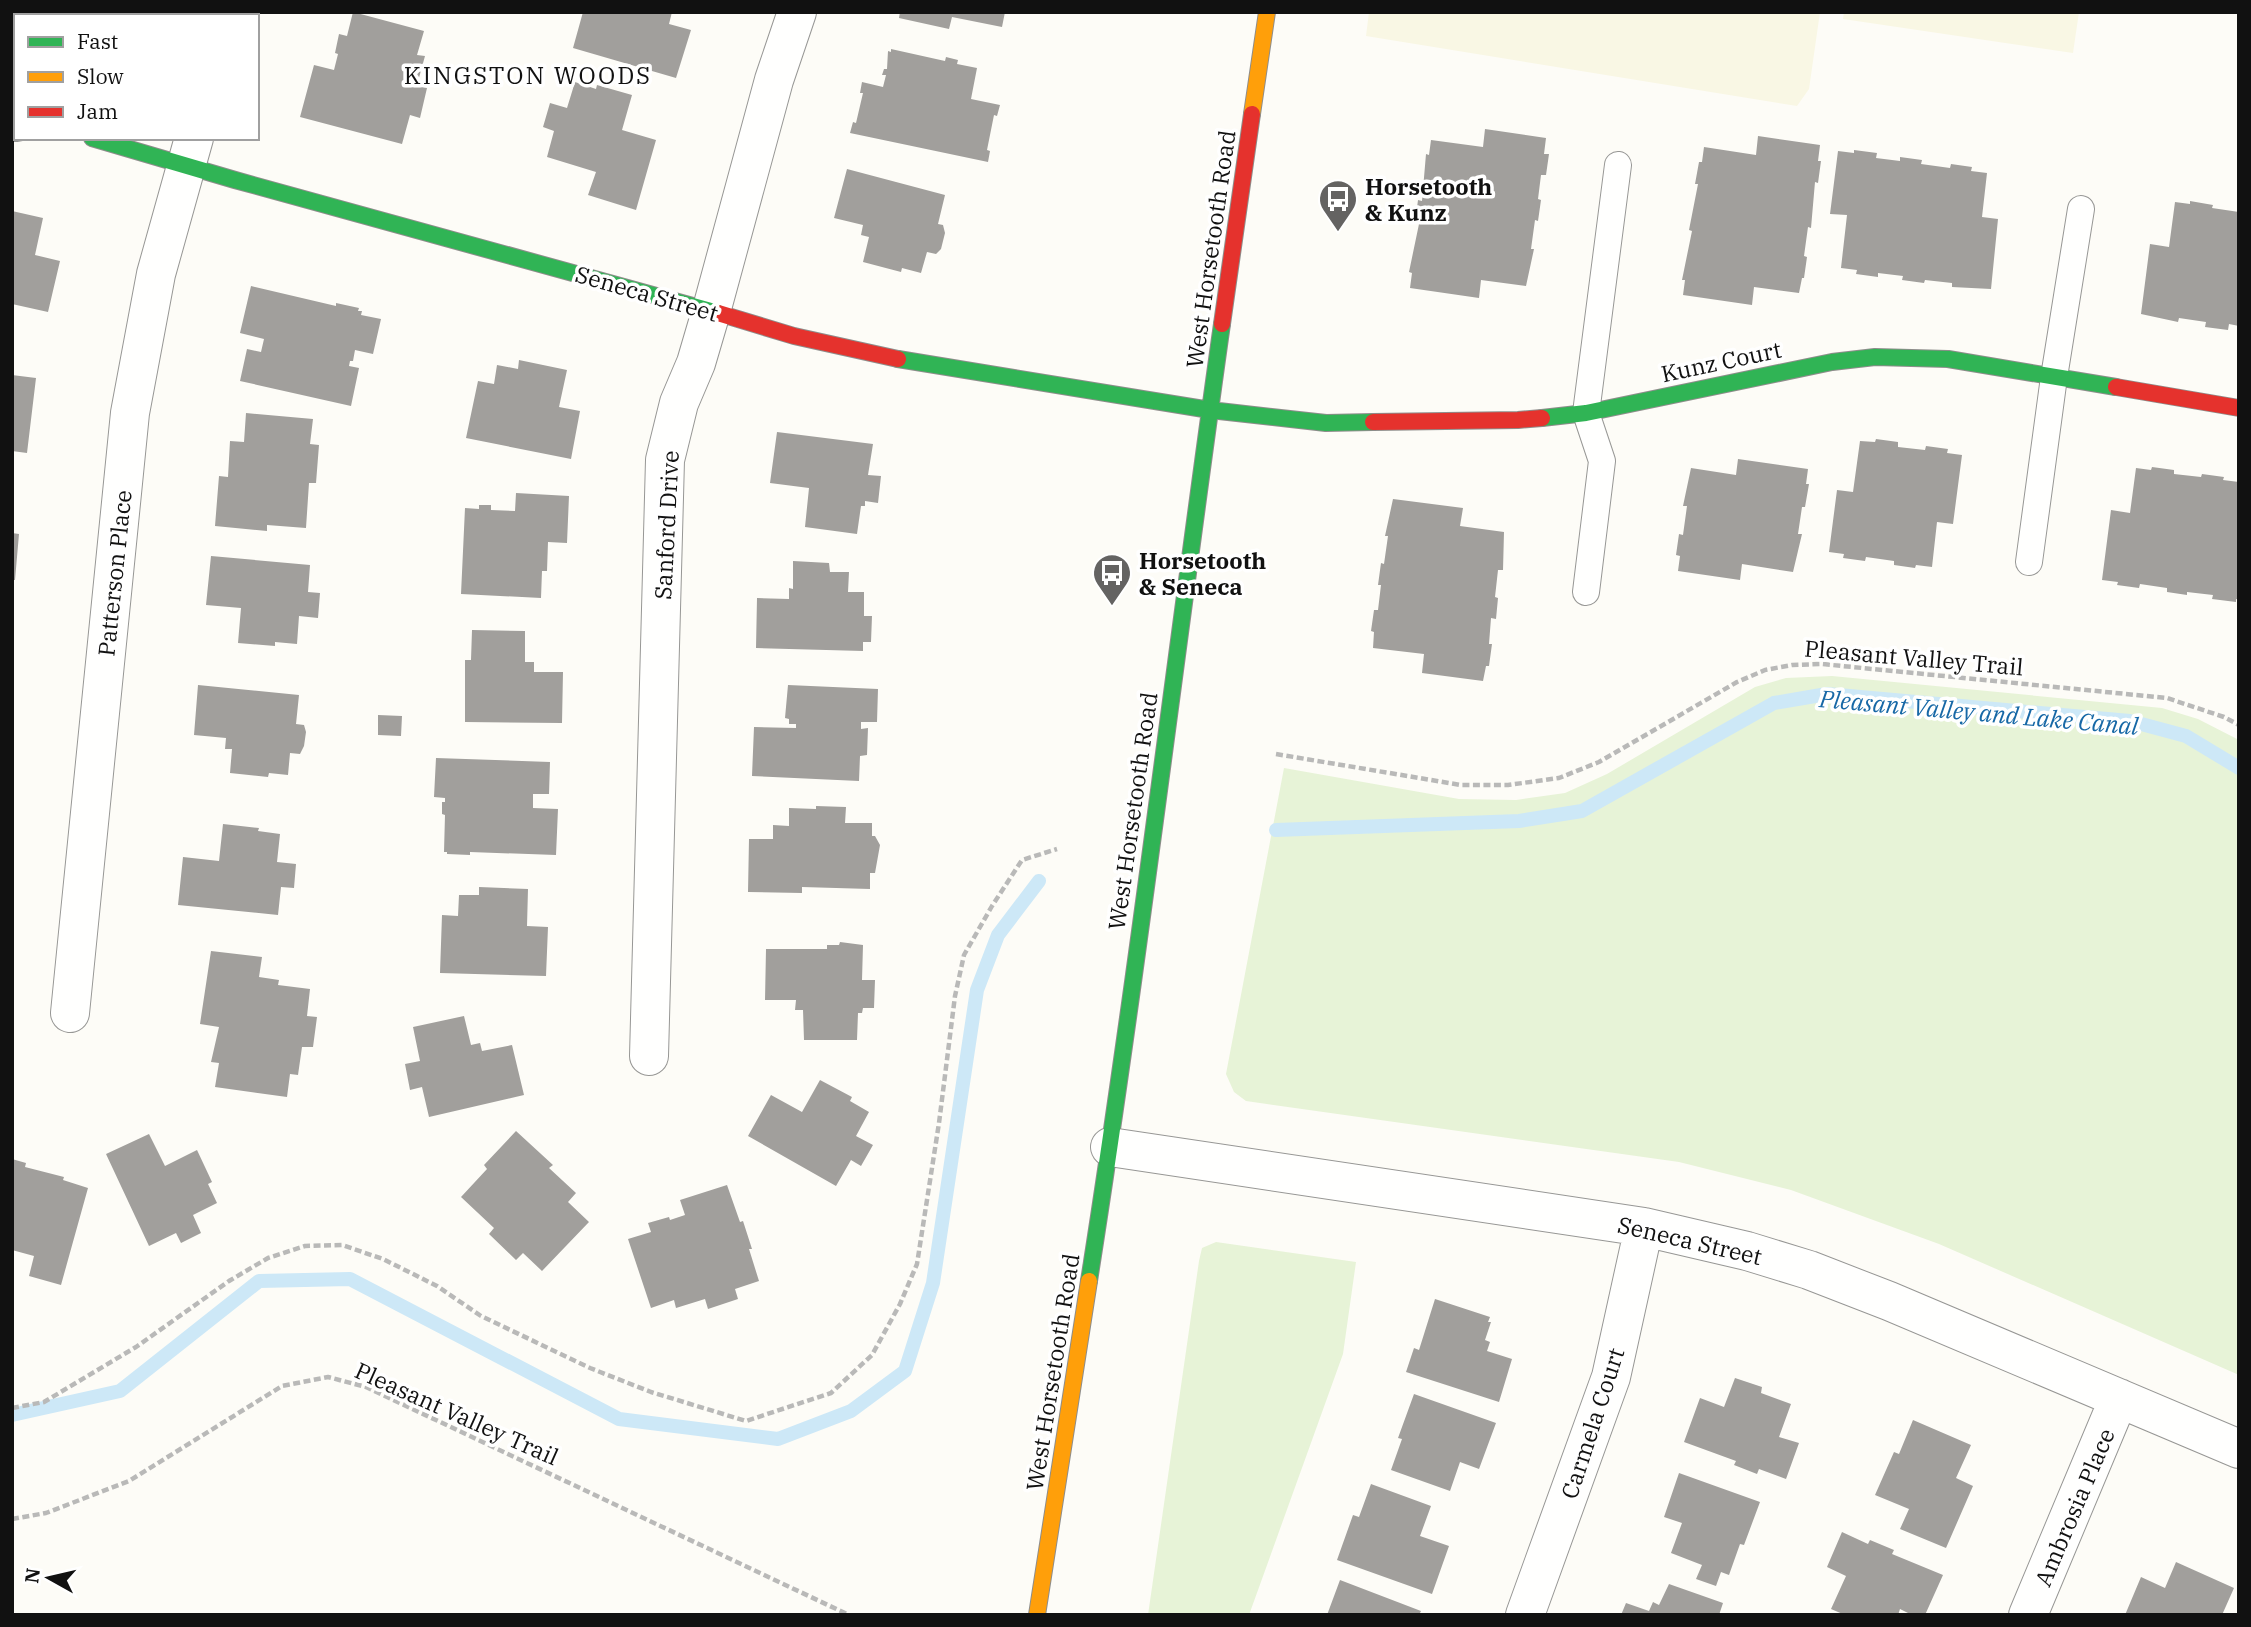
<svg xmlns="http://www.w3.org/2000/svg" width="2251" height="1627" font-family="'IBM Plex Serif',serif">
<rect width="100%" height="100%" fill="#fdfcf7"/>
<!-- farmland -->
<path fill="#f9f7e4" d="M1369 12H1820L1809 89 1797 106 1366 36Z
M1844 12H2079L2073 53 1843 19Z"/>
<!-- green -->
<path fill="#e7f3d7" d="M1832 676 2162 708 2198 719 2239 740V1375L1939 1244 1791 1190 1679 1162 1246 1101 1234 1092 1226 1074 1284 768 1459 799 1516 800 1565 793 1607 774 1755 687 1786 678Z
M1216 1242 1356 1262 1343 1354 1249 1615H1148L1199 1261 1202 1248Z"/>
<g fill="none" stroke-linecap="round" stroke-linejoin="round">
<!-- stream -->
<path stroke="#cde8f7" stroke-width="14" d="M1276 830 1519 821 1582 811 1774 703 1827 694 2130 721 2186 736 2239 768
M12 1415 120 1391 259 1281 350 1279 619 1419 778 1439 851 1411 905 1371 933 1283 977 990 998 935 1039 881"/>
</g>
<!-- building -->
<path fill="#a19f9c" d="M34 12H134L133 16H33Z
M353 12 424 31 417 55 425 56 417 85 427 88 420 118 410 115 402 144 300 117 314 65 334 70 338 54 335 53 339 34 347 36Z
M583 12H672L669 24 691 30 676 78 573 48Z
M900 12H1005L1002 27 952 17 949 29 899 18Z
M891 49 945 61 946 57 958 60 957 64 977 68 971 99 1000 105 997 116 994 115 987 150 990 151 988 162 850 133 853 122 856 123 863 93H860L862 82 883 87 886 75H882L884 69H887L888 51 891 52Z
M575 82 596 89 597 85 632 95 622 130 656 140 636 210 588 195 596 172 547 157 554 131 543 127 550 103 567 108Z
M1485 129 1546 138 1544 154H1549L1546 175H1541L1538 199 1541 200 1538 221 1535 220 1531 249H1534L1526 286 1481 280 1479 298 1410 288 1412 273 1409 272 1419 224 1415 223 1418 200 1422 201 1426 154 1429 155 1431 140 1483 147Z
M1758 136 1820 145 1818 161H1821L1818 183 1815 182 1811 228 1808 227 1804 256 1807 257 1804 278H1802L1799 293 1754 287 1752 305 1683 295 1685 280H1682L1692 231 1689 230 1698 184H1695L1699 162H1702L1704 147 1756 155Z
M1854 150 1877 153 1876 158 1900 161V157L1922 160 1921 164 1950 168 1951 164 1972 167 1971 171 1987 173 1982 217 1998 219 1991 289 1952 287V283L1925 280 1924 283 1902 280 1903 276 1878 273V277L1856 274 1857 270 1841 268 1847 215 1830 214 1838 151 1854 153Z
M847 169 945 195 938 224 943 225 945 233 941 249 936 254 927 252 921 273 902 268 901 272 863 262 869 237 861 235 863 225 834 218Z
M2190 201 2213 205 2212 208 2239 212V326L2229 324 2228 330 2205 327 2206 322 2179 318 2178 322 2141 314 2150 244 2169 247 2175 202 2190 204Z
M12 211 43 218 35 255 60 261 48 312 12 304Z
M251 286 336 306V303L359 308 358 311H362L361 315 381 319 373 354 355 350 353 361H350L349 366 359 368 351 406 240 381 247 349 261 352 264 339 240 333Z
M519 360 567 370 559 407 580 411 571 459 466 438 478 381 494 384 497 365 518 369Z
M12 375 36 378 27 453 12 451Z
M246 413 313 419 310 444 319 445 316 483H309L306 528 267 525V531L215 526 219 476 228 477 230 441 244 442Z
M777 432 873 444 868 475 881 476 878 503 865 501V506H861L857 534 805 527 809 488 770 483Z
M1876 439 1898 442V447L1925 450 1926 446 1948 449 1947 453 1962 455 1953 524 1937 522 1932 567 1916 565 1915 568 1894 565V561L1866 557 1865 561 1843 558 1844 554 1829 552 1837 490 1853 492 1860 441 1875 442Z
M1738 459 1808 469 1806 484H1809L1805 507H1802L1798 534H1802L1793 572 1742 564 1740 580 1678 571 1680 556 1676 555 1679 534 1683 535 1687 506H1683L1691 468 1736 475Z
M2152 467 2174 470V474L2201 477 2202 474 2224 477 2223 480 2239 482V600L2236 599V602L2212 599 2213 595 2187 592V595L2167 592V588L2140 584 2139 588 2117 585 2118 582 2102 580 2111 510 2130 513 2136 468 2151 470Z
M516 493 569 496 567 543 548 542 547 571H542L541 598 461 594 465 508 479 509V505H491V510L515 511Z
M1393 499 1463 508 1460 526 1504 532 1503 570H1498L1495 597 1498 598 1496 619 1491 618 1489 644H1492L1489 666H1486L1483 681 1422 673 1424 654 1373 648 1374 632 1371 631 1374 610H1378L1381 585H1378L1381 563 1384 564 1388 536H1385Z
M12 533 19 534 15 580H12Z
M211 556 310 565 308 592 320 593 318 618 299 616 297 644 275 642V646L238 643 241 608 206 605Z
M793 561 829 563 830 572H849L848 592H864V616H872L871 642H863V651L756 648 757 598 789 599V588L793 589Z
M472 630 525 631V662H534V672H563L562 723 465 722V660H471Z
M198 685 299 695 296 724 304 725 306 732 304 746 300 754 290 753 288 775 269 773 268 777 230 773 232 749H225L226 738 194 735Z
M788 685 878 689 877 722H861V729L868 728 867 755 860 756 859 781 752 776 754 727 796 728V724H789V719L785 718Z
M378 715 402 716 401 736 378 735Z
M436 758 550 762 549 794H533V808L558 809 556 855 470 852V855L447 854V852H444L445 815 442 814V802H445V798L434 797Z
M816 806 846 807 845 823H872V836H875L880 845 875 873H870V889L802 887V893L748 892 749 839H773V825L789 826V808L816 809Z
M223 824 259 828 258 831 280 834 277 862 296 864 294 888 281 887 278 915 178 905 183 857 219 861Z
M479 887 528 889 527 926 548 927 546 976 440 973 442 915 458 916 459 895H479Z
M840 942 863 945 862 980H875L874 1008H863L862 1013H858L857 1040H804L803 1010H795L796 1000H765L766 949H827V945H839Z
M211 951 262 957 259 977 279 980 278 985 310 989 307 1016 317 1017 313 1047H302L298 1075 290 1074 287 1097 215 1087 219 1063 211 1062 219 1027 200 1024Z
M464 1016 471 1045 480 1043 482 1051 512 1045 524 1095 429 1117 422 1087 410 1090 405 1064 420 1061 413 1027Z
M820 1080 852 1097 850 1101 869 1112 856 1136 873 1145 861 1166 851 1160 836 1186 748 1136 771 1095 802 1112Z
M516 1131 553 1165 549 1168 576 1193 568 1202 589 1222 542 1271 523 1253 516 1260 489 1234 494 1228 461 1197 487 1169 484 1165Z
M149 1134 165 1166 197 1150 212 1182 208 1184 217 1203 193 1215 201 1233 181 1243 176 1233 149 1246 106 1154Z
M12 1159 26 1163 25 1167 64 1177 63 1180 88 1188 61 1285 29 1276 34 1256 12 1250Z
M727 1185 740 1222 743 1221 752 1249H749L759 1281 735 1289 738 1299 708 1309 705 1299 676 1308 674 1300 651 1308 628 1239 651 1232 648 1223 669 1217 670 1220 685 1215 680 1200Z
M1435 1299 1490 1317 1488 1322H1491L1485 1340 1490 1342 1487 1351 1512 1359 1499 1402 1406 1372 1414 1348 1419 1350Z
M1735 1378 1762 1387 1761 1393 1791 1404 1779 1437 1799 1443 1786 1479 1759 1469 1757 1474 1734 1465 1736 1461 1684 1442 1700 1398 1724 1407Z
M1414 1394 1496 1423 1479 1469 1460 1462 1450 1491 1391 1470 1402 1439 1398 1438Z
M1913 1420 1971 1445 1956 1478 1973 1486 1946 1548 1900 1529 1909 1509 1875 1495 1894 1452 1899 1454Z
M1679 1473 1760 1502 1744 1545 1740 1544 1729 1575 1721 1572 1716 1586 1696 1579 1702 1565 1671 1553 1682 1523 1664 1517Z
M1371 1484 1431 1506 1420 1536 1449 1546 1432 1594 1337 1560 1353 1515 1359 1517Z
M1842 1532 1868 1544 1870 1540 1894 1550 1892 1554 1943 1575 1925 1615H1912L1900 1609 1898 1615H1845L1831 1609 1846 1576 1827 1567Z
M2176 1562 2234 1588 2222 1615H2125L2141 1577 2165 1588Z
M1340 1580 1421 1611 1419 1615H1327Z
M1669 1584 1723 1603 1719 1615H1621L1626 1603 1649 1611 1653 1602 1659 1605Z"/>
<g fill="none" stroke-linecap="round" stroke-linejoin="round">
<defs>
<path id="lane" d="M2029 562 2054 377 2081 209
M1586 592 1602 461 1586 413 1618 165"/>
<path id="street" d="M230 16 231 12
M12 121 16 122
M70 1013 130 413 156 274 194 138
M649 1056 665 460 679 403 696 363 711 312 774 80 797 12
M1110 1147 1644 1227 1747 1251 1809 1270 1889 1301 2239 1449
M1525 1615 1611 1377 1644 1227
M2028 1615 2119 1398"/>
<path id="fast" d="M92 138 235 180 718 313
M898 359 1210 410 1326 423 1373 422
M1542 418 1586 413 1832 362 1875 357 1948 359 2116 387
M1089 1281C1139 963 1177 643 1222 324"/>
<path id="slow" d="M1252 114 1267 12
M1037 1615 1089 1281"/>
<path id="jam" d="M718 313 794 336 898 359
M1222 324 1252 114
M2116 387 2239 408
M1373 422 1518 420 1542 418"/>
</defs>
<!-- lane casing -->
<use href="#lane" stroke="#979795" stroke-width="28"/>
<!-- street casing -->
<use href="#street" stroke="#979795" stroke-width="40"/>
<!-- fast casing -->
<use href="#fast" stroke="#8e8d8b" stroke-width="18"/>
<!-- slow casing -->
<use href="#slow" stroke="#8e8d8b" stroke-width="18"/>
<!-- jam casing -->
<use href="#jam" stroke="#8e8d8b" stroke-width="18"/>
<!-- path -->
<path stroke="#b9b9b8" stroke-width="4.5" stroke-dasharray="7 3.5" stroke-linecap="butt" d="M1276 754 1461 785H1508L1559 778 1599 762 1737 682 1765 670 1792 665 1822 664 2167 698 2224 717 2239 725
M12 1408 44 1402 136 1347 229 1281 268 1258 305 1246 342 1245 383 1259 437 1286 481 1316 590 1368 651 1392 746 1421 831 1393 872 1355 900 1304 917 1264 939 1123 955 996 964 955 992 906 1022 860 1057 849
M12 1519 46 1513 129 1481 282 1386 328 1377 366 1387 849 1615"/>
<!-- lane -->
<use href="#lane" stroke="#fffffe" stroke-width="26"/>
<!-- street -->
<use href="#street" stroke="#fffffe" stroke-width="38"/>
<!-- fast -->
<use href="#fast" stroke="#30b455" stroke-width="16"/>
<!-- slow -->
<use href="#slow" stroke="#ff9f0a" stroke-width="16"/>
<!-- jam -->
<use href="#jam" stroke="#e5322d" stroke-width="16"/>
</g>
<!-- icons -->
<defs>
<symbol id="bus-pin" viewBox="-11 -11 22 30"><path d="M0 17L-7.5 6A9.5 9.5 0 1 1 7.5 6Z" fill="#646362" stroke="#fff"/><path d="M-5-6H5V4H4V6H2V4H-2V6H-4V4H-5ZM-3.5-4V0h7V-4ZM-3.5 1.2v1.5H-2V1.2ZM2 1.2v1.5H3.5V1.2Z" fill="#fff"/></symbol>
</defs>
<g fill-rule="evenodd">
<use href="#bus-pin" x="1316" y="177" width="44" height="60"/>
<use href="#bus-pin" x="1090" y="551" width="44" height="60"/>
</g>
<g text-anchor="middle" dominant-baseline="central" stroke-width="7" stroke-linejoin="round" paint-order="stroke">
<!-- poi labels -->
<g font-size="23" font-weight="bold" fill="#111" stroke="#fff" text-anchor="start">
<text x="1365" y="186">Horsetooth<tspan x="1365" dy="26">&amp; Kunz</tspan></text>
<text x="1139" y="560">Horsetooth<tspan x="1139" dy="26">&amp; Seneca</tspan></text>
</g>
<!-- street labels -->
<g font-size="23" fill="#111" stroke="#fff">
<text transform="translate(1210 249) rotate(-82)">West Horsetooth Road</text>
<text transform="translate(647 293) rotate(16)">Seneca Street</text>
<text transform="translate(1721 361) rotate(-12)">Kunz Court</text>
<text transform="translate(666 525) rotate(-87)">Sanford Drive</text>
<text transform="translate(114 573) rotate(-84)">Patterson Place</text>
<text transform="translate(1914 657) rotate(5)">Pleasant Valley Trail</text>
<text transform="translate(1132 811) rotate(-82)">West Horsetooth Road</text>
<text transform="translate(1690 1240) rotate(13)">Seneca Street</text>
<text transform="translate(1052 1372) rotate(-81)">West Horsetooth Road</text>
<text transform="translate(457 1413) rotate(24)">Pleasant Valley Trail</text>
<text transform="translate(1592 1423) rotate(-72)">Carmela Court</text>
<text transform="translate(2074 1507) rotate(-67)">Ambrosia Place</text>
</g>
<!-- neighbourhood labels -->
<g font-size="24" letter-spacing="2" fill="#111" stroke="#fff">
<text x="528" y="75">KINGSTON WOODS</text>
</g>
<!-- water labels -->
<g font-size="24" font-style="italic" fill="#1768a6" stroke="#fff">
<text transform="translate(1979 712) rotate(5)">Pleasant Valley and Lake Canal</text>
</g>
</g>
<!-- border -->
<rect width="2251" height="1627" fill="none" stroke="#111111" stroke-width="28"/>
<!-- legend -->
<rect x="14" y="14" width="245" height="126" fill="#ffffff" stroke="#a0a0a0" stroke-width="2"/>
<rect x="28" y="37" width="35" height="10" fill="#30b455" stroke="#a0a0a0" stroke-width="2"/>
<text x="77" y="49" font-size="21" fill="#111111">Fast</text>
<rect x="28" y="72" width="35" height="10" fill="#ff9f0a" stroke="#a0a0a0" stroke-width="2"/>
<text x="77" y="84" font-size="21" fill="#111111">Slow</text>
<rect x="28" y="107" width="35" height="10" fill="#e5322d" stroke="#a0a0a0" stroke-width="2"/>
<text x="77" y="119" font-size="21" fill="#111111">Jam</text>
<!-- north arrow -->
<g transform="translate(49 1578) rotate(278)" stroke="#ffffff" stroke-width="5" paint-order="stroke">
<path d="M0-5L12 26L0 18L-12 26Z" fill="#111111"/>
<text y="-10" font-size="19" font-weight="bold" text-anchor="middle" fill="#111111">N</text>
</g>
</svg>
